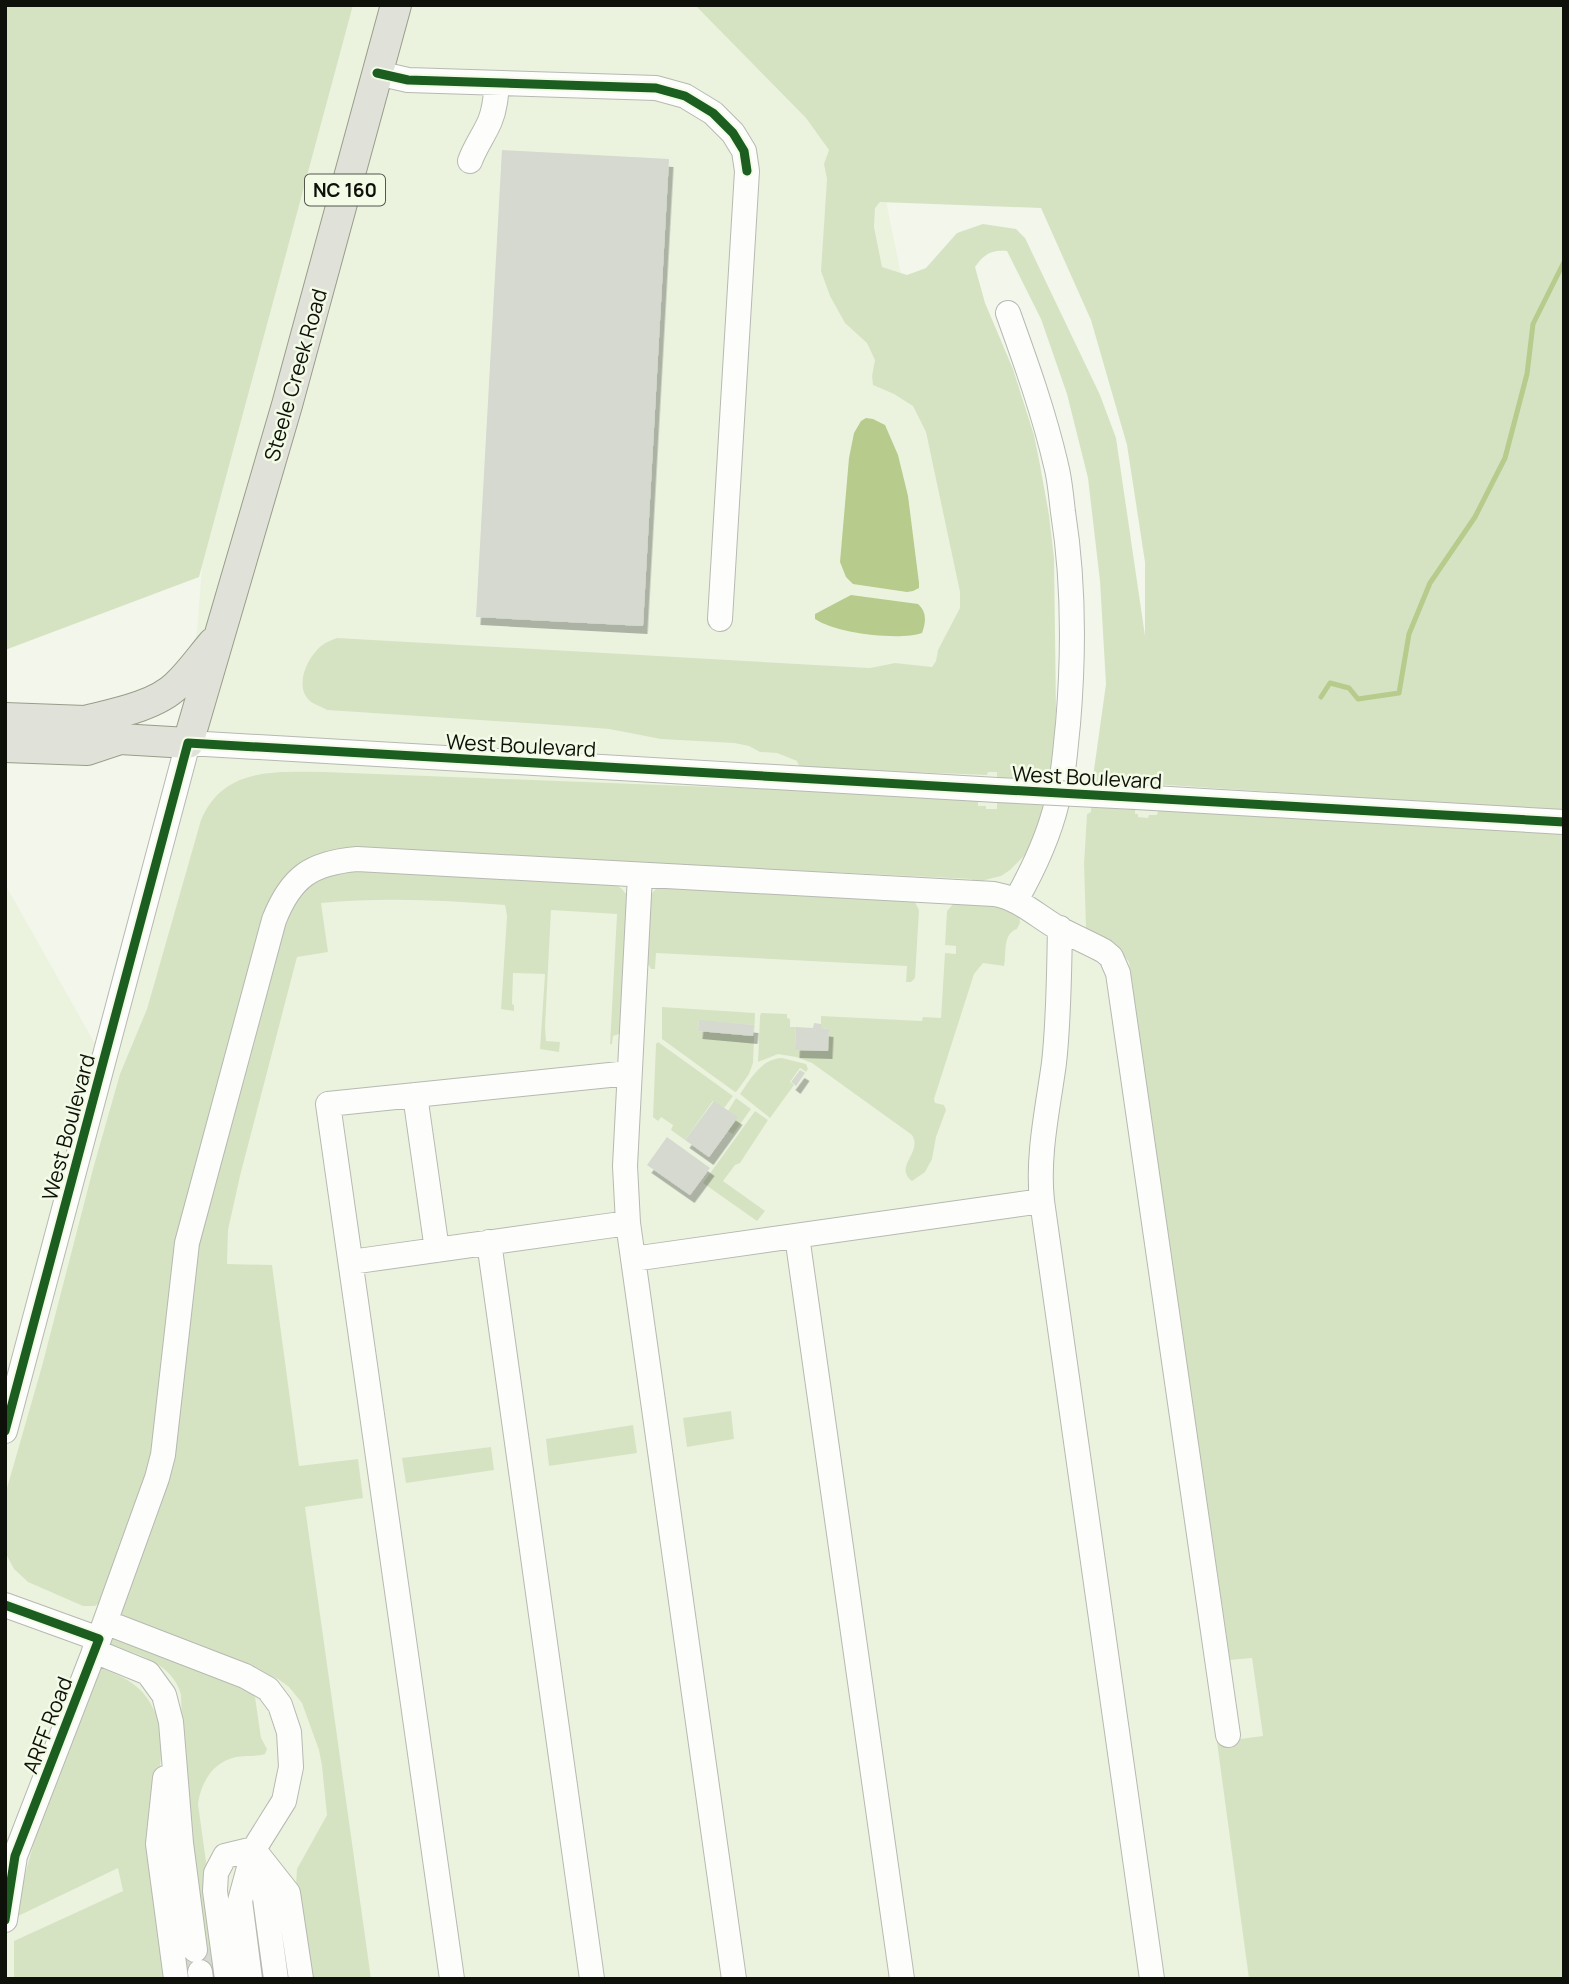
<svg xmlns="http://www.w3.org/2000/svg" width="1569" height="1984" font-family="Manrope,sans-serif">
<defs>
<filter id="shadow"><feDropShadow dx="4.5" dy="8" stdDeviation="0" flood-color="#0004"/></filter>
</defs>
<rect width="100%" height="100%" fill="#f2f6eb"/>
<!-- built -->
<path fill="#ebf3df" d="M247 5H846L1005 785 1564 822V1979H5V884L103 1058 188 743Z"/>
<!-- green -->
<path fill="#d6e3c2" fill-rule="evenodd" d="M5 5H353L199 577 5 650Z
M695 5H1564V811L1151 784V780L1137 779 1135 814H1138V817L1148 818 1149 815H1157L1158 810 1564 832V1979H1249L1217 1742 1263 1736 1252 1658 1230 1660 1129 962 1116 946 1086 929 1084 864 1087 814 1091 812 1093 777 1106 684 1100 581 1088 478 1067 394 1041 319 1007 251C991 250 984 254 975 267L985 303 1013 369 1034 435 1040 465 1049 515 1054 558 1056 711 1054 756 1047 811 1026 854 1010 870 1001 876 973 883 972 879 351 849 275 891 151 1463 99 1603 95 1606H83L28 1582 14 1569 5 1552V1495L42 1366 93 1169 120 1074 147 1009 201 820C224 766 276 772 325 772L918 795 978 801V806H986V809H997V772H988L987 775 805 768 799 766 797 761 777 753 760 752 749 746 734 743 661 739 609 729 571 726 327 710C323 707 315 705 311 702 293 687 307 658 321 646 326 642 332 640 337 638L870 668 895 663 932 667 936 661 938 650 960 608V592L926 432 913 406 894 394 873 385 872 376 875 360 867 343 845 323 830 296 821 271 827 179 824 164 829 150 806 118ZM880 202 1041 208 1091 320 1127 445 1145 562V636L1116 438 1100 395 1025 238 1016 229 983 224 957 233 926 268 907 275 882 267 874 227 875 208Z
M351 869 615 884 622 889 627 895 619 1034 613 1036 612 1044H610L617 914 551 910 545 1027 546 1041 560 1042 559 1052 540 1049 545 974 513 973 512 1004 514 1005V1011L501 1009 507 916 505 905C443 900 383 897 321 903L328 952 297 957 240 1176 228 1230 227 1264 272 1265 299 1466 358 1459 363 1498 305 1507 371 1979H310L295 1899 297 1869 327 1815 322 1766 319 1750 302 1703 289 1687 278 1679 118 1615 193 1264 289 907 311 881Z
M657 888 915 902 919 910 915 978 911 982H906L907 966 656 953 655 969H651L648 964 651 894Z
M955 902 1001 904 1019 914 1020 923 1017 929C1002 934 1007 953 1004 966L983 963 974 974 934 1099 935 1103 944 1105 946 1110 936 1137 932 1159 925 1172 912 1181C893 1166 923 1153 912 1135L812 1063 796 1057 778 1054 758 1062 760 1016 761 1013 787 1014V1018L790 1019V1027H796L795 1050 827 1051 829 1029 821 1028V1016L922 1021 923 1017 941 1018 945 953 956 954V946L945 945 947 911Z
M662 1007 755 1013 753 1063 749 1074 737 1091 735 1092 662 1039ZM699 1021 754 1025 753 1035 698 1031Z
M658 1042 733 1096 724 1108 713 1101 685 1140 671 1130 673 1125 661 1117 658 1121 653 1117 656 1044Z
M782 1058 806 1064 808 1069 806 1072 800 1068 790 1082 794 1085 770 1118 740 1094C751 1078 761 1059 782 1058Z
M736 1098 751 1109 733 1134 728 1131V1111Z
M755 1111 768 1120 740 1163 735 1165 723 1181 765 1211 757 1221 703 1183Z
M731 1411 734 1439 687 1447 683 1418Z
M633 1425 637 1453 549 1466 546 1439Z
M491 1447 494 1470 406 1483 402 1458Z
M111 1630 244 1687 255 1697 261 1738 267 1749 265 1754C256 1757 246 1755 236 1757 213 1762 201 1782 198 1804L221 1970 213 1971 202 1949 185 1838 181 1695C173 1662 135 1654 107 1643Z
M98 1667C125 1677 143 1685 155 1712 171 1747 153 1782 154 1818 157 1872 165 1925 170 1979H14V1941L123 1891 118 1868 16 1917C31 1831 68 1749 98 1667Z"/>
<!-- water -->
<path fill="#b6cb8c" d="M866 418 873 419 885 425 898 455 908 496 919 583V588L913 591 907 592 853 584 846 577 840 562 849 458 854 433 861 421Z
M851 595 918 604C927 612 926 622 922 633 898 641 835 633 815 619V614Z"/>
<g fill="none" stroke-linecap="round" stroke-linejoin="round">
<!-- stream -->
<path stroke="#b6cb8c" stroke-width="5" d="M1321 697 1330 683 1349 688 1358 699 1399 693 1409 634 1430 583 1475 517 1505 458 1527 374 1533 324 1564 262"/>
</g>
<!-- building -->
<path fill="#d5d9d0" filter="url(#shadow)" d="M502 150 669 159 643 626 476 617Z
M699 1020 754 1025 753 1036 698 1031Z
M814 1023 821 1024V1028L829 1029 828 1051 795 1050 796 1027 813 1028Z
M800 1070 805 1073 796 1086 791 1082Z
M714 1101 738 1117 709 1157 685 1140Z
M667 1137 710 1168 690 1195 647 1165Z
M210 1948 213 1971 186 1974 182 1952Z"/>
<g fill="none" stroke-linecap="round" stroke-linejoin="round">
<defs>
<path id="minor" d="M377 73 408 80 656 88 685 96 713 113 733 133 744 151 747 171 720 619
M470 161C475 147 484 135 490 121 495 109 496 96 497 83
M1008 313C1026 363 1044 413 1056 465 1060 480 1061 496 1063 512 1074 582 1074 653 1068 724 1065 750 1064 777 1057 802 1049 836 1033 870 1016 900
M1136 797 1564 822
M415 1095 437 1250
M1042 1201C1037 1155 1048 1108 1054 1063 1059 1018 1059 973 1060 928
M628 1223 625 1166 640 875
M797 1236 902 1979
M489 1242 592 1979
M633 1259 1042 1201 1152 1979
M351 1262 628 1223 734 1979
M5 1431 188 743 997 790
M5 1605 99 1639 15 1856 5 1920
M105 1622 245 1676 268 1689 280 1705 289 1732 291 1767 284 1801 254 1849 265 1898 276 1979
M99 1639 157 1478 163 1455 187 1243 274 920C291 877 311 863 357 859L994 894C1019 898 1037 916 1058 928 1073 936 1089 943 1104 951L1111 957 1118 973 1228 1735
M94 1651 148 1673 164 1695 171 1722 181 1843 195 1950
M165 1778 158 1844 176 1979
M258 1855 288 1893 301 1979
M200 1972 201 1979
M227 1979 215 1891 216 1873 225 1856 254 1849
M250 1979 240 1901 253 1853
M452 1979 328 1104 629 1073"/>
<path id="major" d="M5 718 85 721 101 729
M85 721C113 714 156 706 177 685 190 673 201 657 213 643
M5 747 87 750 120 739 188 743 287 405 396 5"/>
</defs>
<!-- minor casing -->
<use href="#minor" stroke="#b6b9b1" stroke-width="26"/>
<!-- major casing -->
<use href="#major" stroke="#989d8a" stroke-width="32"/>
<!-- minor -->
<use href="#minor" stroke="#fdfefc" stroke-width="24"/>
<!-- major -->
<use href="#major" stroke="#e0e2d9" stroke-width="30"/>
<defs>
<path id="minor-bridge" d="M997 790 1136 797"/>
</defs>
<!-- minor-bridge casing -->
<use href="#minor-bridge" stroke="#b6b9b1" stroke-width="26" stroke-linecap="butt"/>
<!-- minor-bridge -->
<use href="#minor-bridge" stroke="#fdfefc" stroke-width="24"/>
<defs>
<path id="cycleway" d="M377 73 408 80 656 88 685 96 713 113 733 133 744 151 747 171
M5 1431 188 743 1564 822
M5 1605 99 1639 15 1856 5 1920"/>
</defs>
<!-- cycleway casing -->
<use href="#cycleway" stroke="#f3fbe7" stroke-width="13"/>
<!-- cycleway -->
<use href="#cycleway" stroke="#1b5e20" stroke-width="9"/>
</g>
<g text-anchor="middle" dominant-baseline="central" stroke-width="5" stroke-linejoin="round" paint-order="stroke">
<!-- shield labels -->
<rect fill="#f3fbe7" stroke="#53574c" stroke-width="2" x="305" y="174.5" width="80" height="31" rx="5"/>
<g font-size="19" font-weight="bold" fill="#0e110a">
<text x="345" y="190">NC 160</text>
</g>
<!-- street labels -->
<g font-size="21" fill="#0e110a" stroke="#f3fbe7">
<text transform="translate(295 375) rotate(-74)">Steele Creek Road</text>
<text transform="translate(521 745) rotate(3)">West Boulevard</text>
<text transform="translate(1087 777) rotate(3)">West Boulevard</text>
<text transform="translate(68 1127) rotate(-75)">West Boulevard</text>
<text transform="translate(47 1725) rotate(-69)">ARFF Road</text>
</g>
</g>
<!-- border -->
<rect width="1569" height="1984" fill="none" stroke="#0e110a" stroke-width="14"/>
</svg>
